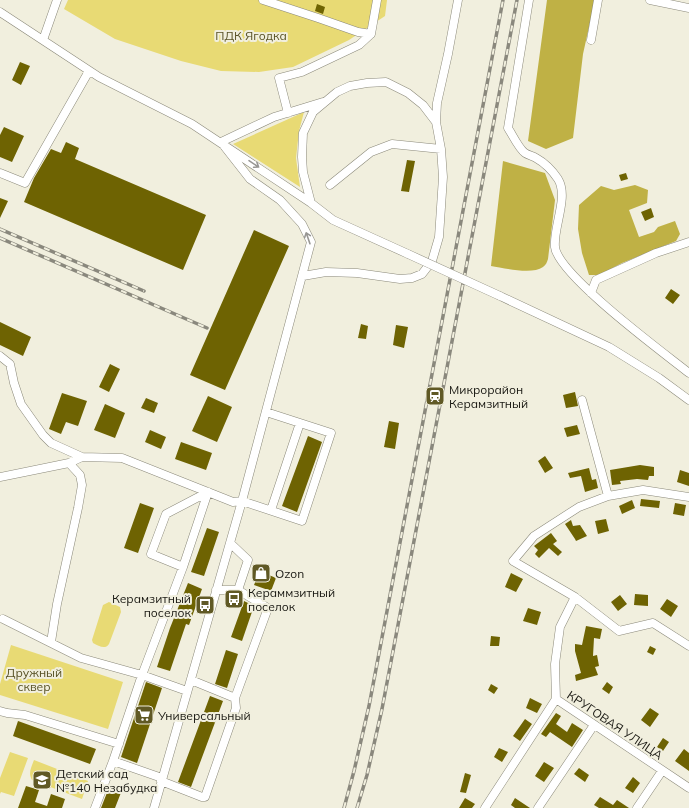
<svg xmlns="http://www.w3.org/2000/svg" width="689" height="808" font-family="Mulish,sans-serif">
<rect width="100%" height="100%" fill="#f1efde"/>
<!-- green -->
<path fill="#e8da74" d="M68 0H387L385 16 349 40 293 67 259 72 221 71 181 61 115 39 64 9Z
M304 112 299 131 296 158 300 187 233 144Z
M109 602 120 607 121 612 109 644C105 650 99 646 93 643L92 640 103 605Z
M11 645 123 682 108 729 0 695V684Z
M10 752 28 758 14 796 1 792 0 794V778Z
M34 760 88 781 82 799 32 780C28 773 31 768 34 760Z"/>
<!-- forest -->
<path fill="#bfb145" d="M547 0H595L583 54 573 138 546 149 528 141Z
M503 161 545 173 555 200 548 259C547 262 546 265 543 267 532 275 504 268 491 266Z
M635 185 648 190 647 203 629 210 639 237 654 232 658 227 675 221 680 234 676 241 622 263 599 275H589L582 253 578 229 579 205 601 186 614 190Z"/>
<!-- building -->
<path fill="#6e6302" d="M317 4 325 7 323 14 315 11Z
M20 62 30 66 21 85 12 80Z
M4 127 24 136 12 162 0 157V135Z
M66 142 79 148 75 159 206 215 183 270 24 202 34 178 51 149 61 153Z
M407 160 415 161 409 192 401 191Z
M626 173 628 179 621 181 619 175Z
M0 198 8 201 0 218Z
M651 208 654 217 645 221 641 212Z
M254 230 289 246 225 390 190 375Z
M671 289 680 295 673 304 665 298Z
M0 322 31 337 23 356 0 345Z
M361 324 368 326 366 339 358 338Z
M396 325 408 327 404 348 393 345Z
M110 364 120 369 109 392 99 387Z
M575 392 578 406 566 408 563 395Z
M62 393 87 401 78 426 66 422 61 434 49 429Z
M208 396 232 407 217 442 192 431Z
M146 398 158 403 154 413 141 408Z
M105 404 125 413 115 438 94 430Z
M389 421 399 423 395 449 384 447Z
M577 425 580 434 567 437 564 428Z
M150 430 166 437 161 449 145 442Z
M308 436 322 442 297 512 282 506Z
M181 442 212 453 206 470 175 459Z
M545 456 553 468 545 473 538 461Z
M640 465 654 467V476H649L648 480 637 479 620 481 621 484 612 485 610 470Z
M589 468 592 480 596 479 598 488 585 492 581 476 570 478 568 473Z
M680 470 689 473V486L677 482Z
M641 499 660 501 659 508 640 506Z
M632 500 635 508 622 514 619 506Z
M140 503 154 508 138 553 124 548Z
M675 503 686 505 684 516 673 514Z
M606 519 609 531 598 534 595 521Z
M571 520 573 526 580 525 587 536 576 541 575 539 565 524Z
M207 528 219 532 204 576 191 572Z
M551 533 557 541 553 544 562 552 558 556 549 548 539 558 535 554 538 550 534 546Z
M264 570 270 572 269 575 276 578 271 591 254 585 260 571 263 572Z
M511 573 523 579 516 592 505 587Z
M188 583 202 589 189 625 186 624 170 671 157 667 170 628Z
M635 594 648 595V606L634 605Z
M620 595 627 604 618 611 611 602Z
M667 599 678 606 671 617 660 609Z
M244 601 254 606 242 641 231 637Z
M528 608 541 612 537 625 523 621Z
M586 626 602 629 600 639 594 638 593 656 597 655 599 666 595 667 598 675 576 681 575 675 581 673 575 651V644L582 645Z
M491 636 500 637 499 646H490Z
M650 646 656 649 653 655 647 652Z
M226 650 238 654 227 688 215 684Z
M146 682 162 688 137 763 121 757Z
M607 682 613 687 609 694 602 689Z
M491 684 498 688 494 694 488 690Z
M210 696 223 701 191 787 178 782Z
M530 698 542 704 537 713 526 708Z
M650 708 659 714 650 727 641 720Z
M556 713 561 716 556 724 567 732 572 723 583 730 572 747 550 732 546 737 541 734Z
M525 719 532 724 520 741 513 736Z
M18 721 96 749 90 764 13 736Z
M663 738 669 742 663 751 657 747Z
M499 748 508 752 502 762 494 757Z
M684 749 689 753V771L675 761Z
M544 762 554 768 544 782 535 776Z
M579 768 589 775 585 782 574 774Z
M465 773 471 775 466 793 460 792Z
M633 777 640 783 633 793 625 788Z
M110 785 122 790 115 808H101Z
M26 786 39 790 35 802 47 806 51 794 65 799 62 808H18Z
M600 797 613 805 617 800 629 808H599L594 805Z
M465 798 475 804 472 808H459Z
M515 798 530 808H515L511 805Z"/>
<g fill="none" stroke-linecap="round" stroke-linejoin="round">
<defs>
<path id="minor" d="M263 0 318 18 358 32 371 34
M529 0 508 128C512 134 519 149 525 153 528 155 533 156 536 158 545 163 552 170 558 179 569 197 553 227 555 247 558 275 664 353 689 373
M650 0 689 8
M0 12 99 77 192 124 311 203
M43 40 57 0
M591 40 598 0
M288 113 279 78 302 72 359 45 371 34 377 0
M436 122 437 103 448 54 458 0
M221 142 274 117 323 102
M0 173 25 183 89 71
M330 185 371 152 392 144 441 149
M303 276 326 272 357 273 400 279 412 278 422 274 432 261 439 237 443 177 441 149 436 122 423 105 408 93 386 82 367 83 350 86 337 92 313 112 303 133 302 157 303 172 311 203 333 220 408 254
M591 293 596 280 656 253 689 242
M500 296 609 347 659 378 689 400
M0 356 10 364 14 383 21 404 43 435 51 443 82 457
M582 400 608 496
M0 477 69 463 82 457 122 458 233 502 242 501 302 521 331 433 266 412
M689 497 643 490 608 496 579 507 534 536 513 561 575 597 619 631 653 623 689 646
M271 510 300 423
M183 567 151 554 166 514 208 492
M216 590H238L248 560 230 543
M575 597 560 627 555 664 556 699 689 788
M3 619 81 658 142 675 183 567 208 492
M51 642 57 604 78 508 82 485 80 475 69 463
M191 680 235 698 268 608 238 590
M0 711 7 713 25 715 119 744
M162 778 113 761 142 675 187 691
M161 781 202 797H205L236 708 235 698
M95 808 113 761
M154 808 242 501 311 242 302 224 280 200 250 179 221 142
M485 808 556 699
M538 808 594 725
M637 808 662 771"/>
</defs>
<!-- minor casing -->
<use href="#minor" stroke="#8b897a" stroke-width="9"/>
<!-- minor -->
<use href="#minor" stroke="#fff" stroke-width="8"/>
<defs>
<path id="rail" d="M0 229 144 291
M0 238 207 328
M344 808 354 771 369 706 503 0
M357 808 367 775 382 709 517 0"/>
</defs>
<!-- rail casing -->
<use href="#rail" stroke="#8a887d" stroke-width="3.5"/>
<!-- rail -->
<use href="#rail" stroke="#f1efde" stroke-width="2" stroke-dasharray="6" stroke-linecap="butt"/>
<defs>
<path id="minor-bridge" d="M408 254 500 296"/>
</defs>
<!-- minor-bridge casing -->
<use href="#minor-bridge" stroke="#8b897a" stroke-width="9" stroke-linecap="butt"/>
<!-- minor-bridge -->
<use href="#minor-bridge" stroke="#fff" stroke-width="8"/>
</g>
<!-- one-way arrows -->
<defs><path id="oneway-shaft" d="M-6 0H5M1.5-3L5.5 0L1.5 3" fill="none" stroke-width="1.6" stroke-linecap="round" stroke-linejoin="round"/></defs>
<g stroke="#989794">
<use href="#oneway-shaft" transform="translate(254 164) rotate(34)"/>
<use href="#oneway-shaft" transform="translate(308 238) rotate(-109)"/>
</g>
<!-- icons -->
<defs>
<symbol id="station-square" viewBox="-11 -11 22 22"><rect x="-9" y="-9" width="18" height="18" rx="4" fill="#605925" stroke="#f1efde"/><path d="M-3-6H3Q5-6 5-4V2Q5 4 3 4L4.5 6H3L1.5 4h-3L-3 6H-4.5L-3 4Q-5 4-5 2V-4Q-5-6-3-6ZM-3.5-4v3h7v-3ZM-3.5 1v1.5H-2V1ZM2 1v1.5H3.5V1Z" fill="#fff"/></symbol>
<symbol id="shop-square" viewBox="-11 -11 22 22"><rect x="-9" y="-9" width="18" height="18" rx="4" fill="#605925" stroke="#f1efde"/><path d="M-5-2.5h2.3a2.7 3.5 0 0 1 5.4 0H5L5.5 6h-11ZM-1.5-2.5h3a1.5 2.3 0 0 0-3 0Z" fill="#fff"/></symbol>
<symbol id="bus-square" viewBox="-11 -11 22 22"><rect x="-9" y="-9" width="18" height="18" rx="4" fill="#605925" stroke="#f1efde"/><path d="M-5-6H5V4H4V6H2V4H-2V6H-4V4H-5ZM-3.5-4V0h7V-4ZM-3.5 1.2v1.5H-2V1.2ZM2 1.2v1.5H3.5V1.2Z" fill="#fff"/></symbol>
<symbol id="supermarket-square" viewBox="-11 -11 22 22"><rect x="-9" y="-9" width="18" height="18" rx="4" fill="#605925" stroke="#f1efde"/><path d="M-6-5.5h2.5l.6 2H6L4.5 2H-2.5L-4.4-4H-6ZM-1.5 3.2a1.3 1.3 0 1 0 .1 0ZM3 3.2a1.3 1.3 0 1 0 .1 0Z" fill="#fff"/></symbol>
<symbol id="school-square" viewBox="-11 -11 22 22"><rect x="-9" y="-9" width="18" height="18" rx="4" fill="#605925" stroke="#f1efde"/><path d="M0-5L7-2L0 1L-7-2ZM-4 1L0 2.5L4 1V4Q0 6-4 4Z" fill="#fff"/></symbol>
</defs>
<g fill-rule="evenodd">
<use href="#station-square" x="424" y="385" width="22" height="22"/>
<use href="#shop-square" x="250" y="562" width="22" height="22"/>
<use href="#bus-square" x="223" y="588" width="22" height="22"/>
<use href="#bus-square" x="194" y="594" width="22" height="22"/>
<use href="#supermarket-square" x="133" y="704" width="22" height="22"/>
<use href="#school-square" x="31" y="769" width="22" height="22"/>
</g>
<g text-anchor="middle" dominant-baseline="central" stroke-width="4" stroke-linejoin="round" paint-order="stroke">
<!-- park labels -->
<g font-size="12" fill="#585226" stroke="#f1efde">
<text x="251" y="35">ПДК Ягодка</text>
<text x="34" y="672">Дружный<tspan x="34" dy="14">сквер</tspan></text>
</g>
<!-- poi labels -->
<g font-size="12" fill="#191812" stroke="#f1efde" text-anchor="start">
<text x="449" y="389">Микрорайон<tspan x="449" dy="14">Керамзитный</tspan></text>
<text x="275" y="573">Ozon</text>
<text x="248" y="592">Кераммзитный<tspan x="248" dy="14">поселок</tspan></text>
<text x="191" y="598" text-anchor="end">Керамзитный<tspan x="191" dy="14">поселок</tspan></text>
<text x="158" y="715">Универсальный</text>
<text x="56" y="773">Детский сад<tspan x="56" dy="14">№140 Незабудка</tspan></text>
</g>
<!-- street labels -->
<g font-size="12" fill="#191812" stroke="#f1efde">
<text transform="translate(615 725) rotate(34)">КРУГОВАЯ УЛИЦА</text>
</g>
</g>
</svg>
